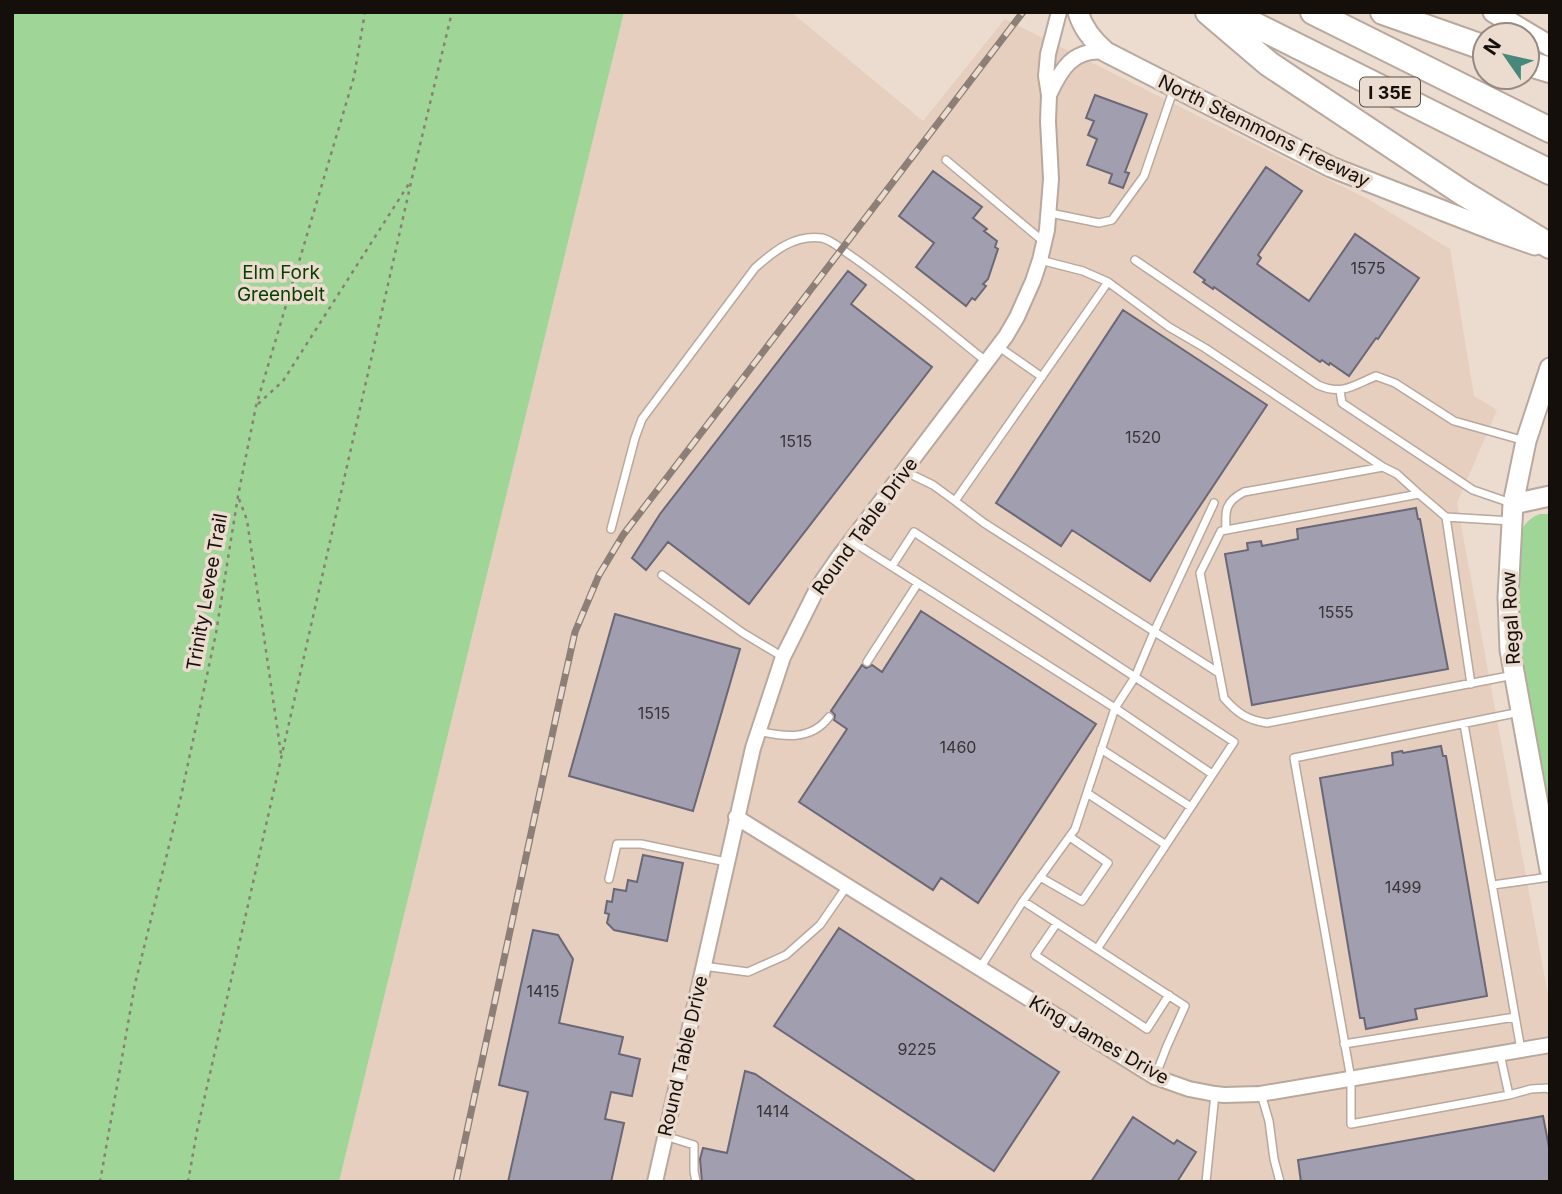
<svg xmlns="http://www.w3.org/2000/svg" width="1562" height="1194" font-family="Inter,sans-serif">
<rect width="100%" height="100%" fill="#ecdbcf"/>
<!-- built -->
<path fill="#e7cfbf" d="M624 12H791L923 121 1005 19 1206 120 1368 199 1450 249 1474 396 1497 410 1457 503 1550 1006V1182H339Z"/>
<!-- green -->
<path fill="#9fd698" d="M12 12H624L339 1182H12Z
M1540 514H1550V817C1541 773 1531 729 1524 685 1517 633 1519 581 1522 529 1527 521 1532 517 1540 514Z"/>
<!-- building -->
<path fill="#a19eaf" stroke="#6a6777" stroke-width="2" d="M1095 95 1147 114 1125 172 1129 173 1123 188 1109 183 1112 174 1087 165 1097 139 1088 135 1094 121 1086 118Z
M1266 167 1302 191 1258 255 1261 258 1257 264 1309 301 1355 234 1419 278 1378 339 1376 338 1349 376 1330 363 1329 365 1322 360 1320 362 1214 287 1213 289 1203 282 1205 280 1194 272Z
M933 171 982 207 973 218 987 229 984 231 997 241 995 247 998 249 988 279 983 284 986 286 975 300 972 298 966 306 916 267 934 243 899 216Z
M848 271 866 285 851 304 932 367 749 604 668 542 646 570 632 558 660 514Z
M1123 310 1267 405 1150 581 1072 530 1061 546 996 503Z
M1416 508 1418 519H1420L1448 669 1252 705 1225 554 1248 550 1247 543 1261 541 1262 546 1298 539 1297 529Z
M921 611 1096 724 978 903 941 878 933 890 799 802 847 729 834 720 835 715 831 711 862 665 866 668 872 665 882 672Z
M615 614 740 649 693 811 569 776Z
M1441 746 1443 756H1446L1487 996 1415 1009 1417 1019 1366 1029 1364 1018H1360L1320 778 1393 765 1392 753 1402 751 1403 753Z
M643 855 683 863 667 941 614 930 607 923 609 914 605 913 607 901 612 902 614 889 626 891 628 880 637 882Z
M839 928 1059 1072 994 1171 774 1026Z
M533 930 558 935 573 959 559 1023 623 1037 619 1054 640 1059 632 1096 611 1092 605 1119 624 1123 611 1182H508L528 1092 499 1085Z
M745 1071 755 1074 917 1182H702L700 1159 703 1148 727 1153Z
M1543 1116 1550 1152V1182H1301L1298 1160Z
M1133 1117 1174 1144 1177 1140 1196 1152 1177 1182H1091Z"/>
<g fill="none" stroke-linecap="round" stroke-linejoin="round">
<defs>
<path id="service" d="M946 160 1044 242
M1050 213 1099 223 1112 220 1144 176 1174 88
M1135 260 1318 385C1342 396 1354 385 1376 376L1395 383 1454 421 1525 441
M1108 282 1169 327 1205 348 1383 467
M999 347 1042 377
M1340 391 1342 403 1473 490 1511 503
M904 471 933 485 955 501 1108 282 1083 271 1040 260
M955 501 984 523 1219 673
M1446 517 1471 684
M1511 521 1446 517 1419 494 1221 531 1200 573 1224 698C1237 713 1247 720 1267 723L1514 675
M611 529 635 438 642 419 755 268C774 251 795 234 822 238 832 240 842 250 850 255 897 288 942 326 987 362
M1226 530C1225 510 1225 502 1244 492L1383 467 1397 474 1419 494
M850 540 1115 708 1135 677 1154 632 1214 503
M892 566 914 532 1234 742 1097 949
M662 575 743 633 783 657
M867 662 918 583
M1464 724 1521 1050
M758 731C784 737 811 741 829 717
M1101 749 1191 807
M1087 793 1166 845
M1040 877 1082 901 1108 863 1070 837
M609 879 617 844H641L726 862
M1493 885 1550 877
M1023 901 1185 1006 1167 1046 1155 1077
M1057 923 1035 955 1147 1029 1169 995
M703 966 748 972 786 955 820 925 847 886
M980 968 1023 901 1075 829 1115 708 1212 774
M1344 1044 1515 1017
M1500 1054 1509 1095 1351 1124V1079L1294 758 1520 712
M1261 1094 1269 1121 1274 1159 1280 1182
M1509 1095 1531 1089 1548 1088 1550 1090
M665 1136 694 1145V1171L696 1182
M1206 1182 1215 1094"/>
<path id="minor" d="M1049 95C1061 69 1073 48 1106 52
M736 817 1155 1077 1189 1089 1215 1094 1224 1095 1260 1094 1550 1045
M655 1182 753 748 783 657 818 587 838 558 1006 336 1017 317 1033 281 1040 260 1047 230 1051 179 1048 121 1049 95 1046 76 1048 54 1059 12"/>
<path id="secondary" d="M1078 12C1083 29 1093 41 1106 52L1331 167 1498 232 1535 245
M1493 12 1550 46
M1550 368 1526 441 1513 504 1508 597 1510 650 1550 870
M1513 504 1550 496"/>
<path id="motorway" d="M1208 12 1269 64 1463 193 1550 246
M1229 12 1550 172
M1313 12 1550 130
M1383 12 1485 48
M1527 63 1550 70"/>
</defs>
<!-- service casing -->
<use href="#service" stroke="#b8a89d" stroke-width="10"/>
<!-- minor casing -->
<use href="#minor" stroke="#b8a89d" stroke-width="18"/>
<!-- secondary casing -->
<use href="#secondary" stroke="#b8a89d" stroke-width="23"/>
<!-- motorway casing -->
<use href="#motorway" stroke="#b8a89d" stroke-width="28"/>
<!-- path -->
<path stroke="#8a7e75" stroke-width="2.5" stroke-dasharray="3.5 5" stroke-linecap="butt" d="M258 404 283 381 410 182
M239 499 247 520 281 754
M100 1182 135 984 180 801 216 633 238 496 256 406 354 77 365 12
M188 1182 197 1131 412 178 452 12"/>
<!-- service -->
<use href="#service" stroke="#fff" stroke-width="7"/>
<!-- minor -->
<use href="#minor" stroke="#fff" stroke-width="14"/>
<!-- secondary -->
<use href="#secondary" stroke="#fff" stroke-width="19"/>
<!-- motorway -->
<use href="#motorway" stroke="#fff" stroke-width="24"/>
<defs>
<path id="rail" d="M456 1182 558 708 575 632 599 575 623 535 1023 12"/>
</defs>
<!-- rail casing -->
<use href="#rail" stroke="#8b7f77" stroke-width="7"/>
<!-- rail -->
<use href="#rail" stroke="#ecdbcf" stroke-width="4.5" stroke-dasharray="13" stroke-linecap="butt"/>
</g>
<g text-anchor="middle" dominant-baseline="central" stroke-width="7" stroke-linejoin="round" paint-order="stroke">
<!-- number labels -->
<g font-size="16" fill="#383334">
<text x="1368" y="268">1575</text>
<text x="1143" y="437">1520</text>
<text x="796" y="441">1515</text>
<text x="1336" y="612">1555</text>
<text x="654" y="713">1515</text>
<text x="958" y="747">1460</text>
<text x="1403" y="887">1499</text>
<text x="543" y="991">1415</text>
<text x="917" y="1049">9225</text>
<text x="773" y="1111">1414</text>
</g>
<!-- shield labels -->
<rect fill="#ecdbcf" stroke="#564c46" stroke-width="2" x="1360" y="77.5" width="60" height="29" rx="5"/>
<g font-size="18" font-weight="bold" fill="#150f0b">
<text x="1390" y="92">I 35E</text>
</g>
<!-- street labels -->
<g font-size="19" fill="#150f0b" stroke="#ecdbcf">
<text transform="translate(1264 131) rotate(26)">North Stemmons Freeway</text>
<text transform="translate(865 526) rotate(-54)">Round Table Drive</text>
<text transform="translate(207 592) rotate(-80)">Trinity Levee Trail</text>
<text transform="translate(1511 618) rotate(-93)">Regal Row</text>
<text transform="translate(1099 1040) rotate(30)">King James Drive</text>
<text transform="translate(683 1056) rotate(-77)">Round Table Drive</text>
</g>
<!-- park labels -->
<g font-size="19" fill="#063f01" stroke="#ecdbcf">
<text x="281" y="272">Elm Fork<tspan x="281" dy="22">Greenbelt</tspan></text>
</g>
</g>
<!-- border -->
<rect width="1562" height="1194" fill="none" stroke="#150f0b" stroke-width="28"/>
<!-- north arrow -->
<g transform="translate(1506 56) rotate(304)"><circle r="33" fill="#ecdbcf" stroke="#968981" stroke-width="2"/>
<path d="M0-5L12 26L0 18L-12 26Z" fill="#46897b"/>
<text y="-10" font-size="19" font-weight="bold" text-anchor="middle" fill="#150f0b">N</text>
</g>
</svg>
